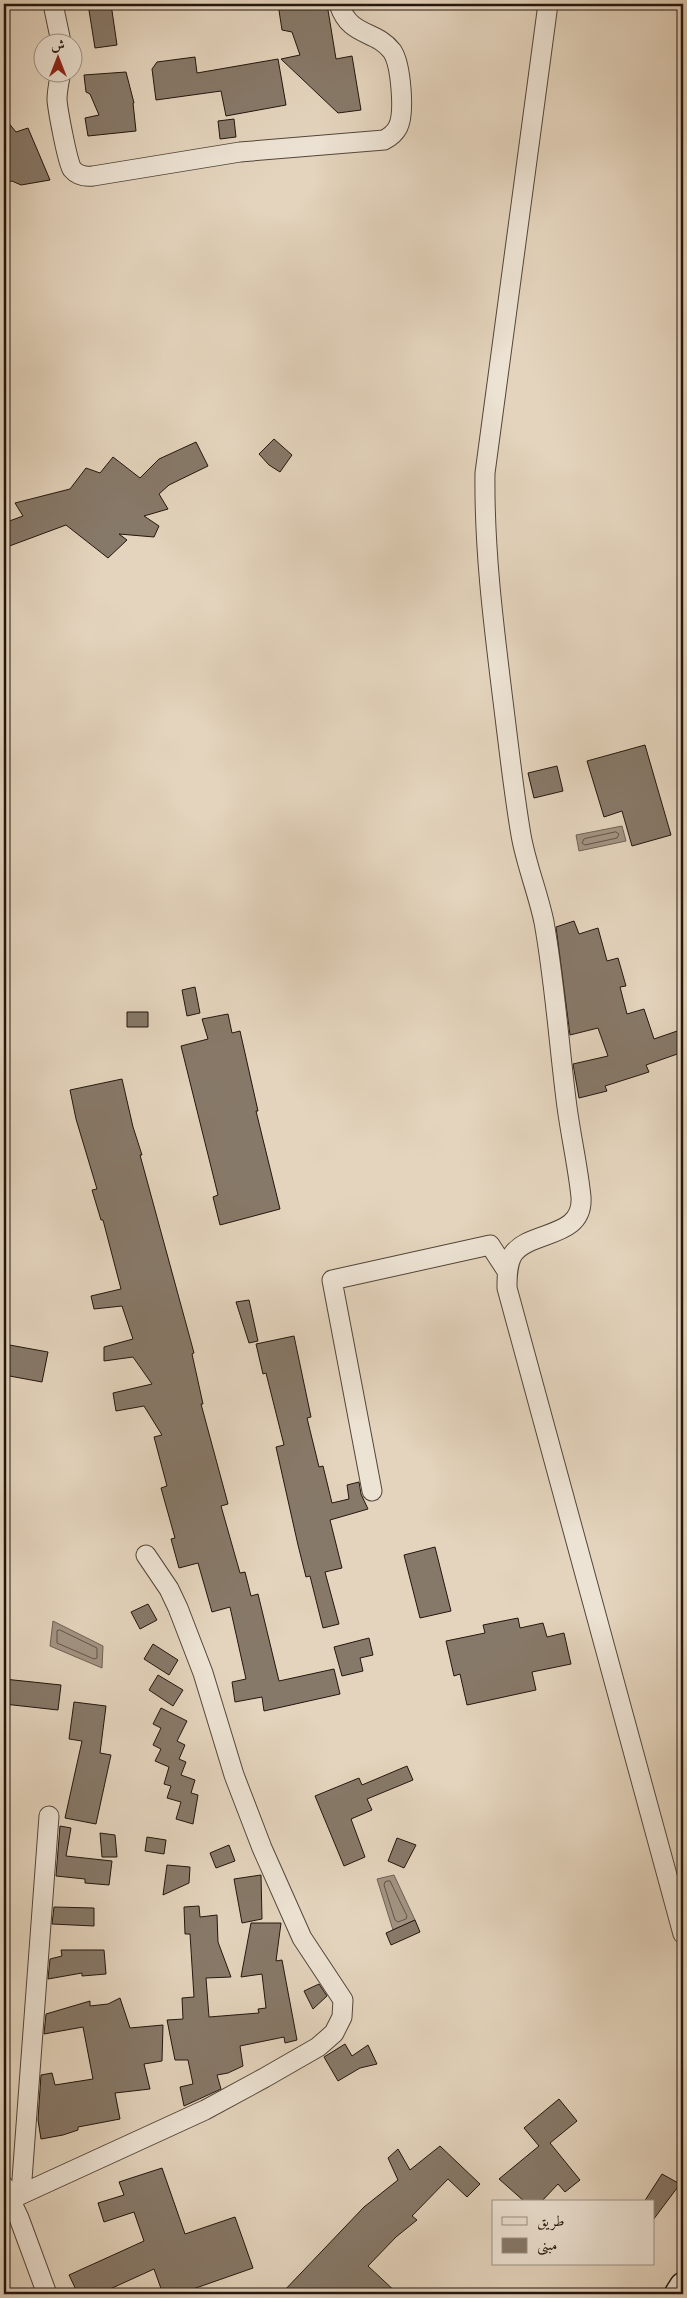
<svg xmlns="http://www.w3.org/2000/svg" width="687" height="2298" font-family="'IM FELL English',Amiri,serif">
<rect width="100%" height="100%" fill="#e4d4bd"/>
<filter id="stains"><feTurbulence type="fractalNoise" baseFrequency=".004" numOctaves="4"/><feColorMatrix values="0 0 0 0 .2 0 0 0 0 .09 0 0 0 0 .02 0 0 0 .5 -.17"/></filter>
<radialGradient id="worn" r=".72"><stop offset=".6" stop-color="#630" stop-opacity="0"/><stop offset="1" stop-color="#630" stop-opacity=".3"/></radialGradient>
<!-- water -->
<path fill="#a29382" stroke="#6f6154" d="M622 826 626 841 579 851 576 835Z
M53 1621 103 1646 102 1668 50 1646Z
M394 1875 415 1920 393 1930 377 1879Z"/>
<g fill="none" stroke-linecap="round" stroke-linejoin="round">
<!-- shore -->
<path stroke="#625448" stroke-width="1" d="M616 832 619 834 617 838 585 845 582 843 584 839Z
M60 1630 97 1648V1658L94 1659 57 1643V1631Z
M390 1881 407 1916 406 1919 398 1922 395 1920 384 1885 385 1882Z"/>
</g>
<!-- building -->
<path fill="#877969" stroke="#23160e" d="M88 4H111L117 45 95 48Z
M278 4H327L336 59 352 56 361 110 338 113 281 59 300 55 292 32 282 30Z
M195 57 197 73 278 59 286 105 226 116 221 91 156 100 152 69 157 62Z
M126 72 134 103H133L136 131 88 136 85 118 99 115 90 94 86 92 84 75Z
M234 119 236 137 220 139 218 121Z
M7 121 16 132 28 128 50 180 21 185 12 181 4 183V134H7Z
M274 439 292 455 280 472 269 465 259 454Z
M196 442 208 466 169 485 159 494 168 509 144 516 159 526 154 537 119 534 127 540 108 558 66 525 4 548V523L23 516 15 503 70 489 86 468 100 473 113 457 140 478 159 459Z
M645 745 671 835 632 846 622 811 604 817 587 761Z
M557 766 563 791 534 798 528 773Z
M574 921 579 934 598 928 607 961 618 958 626 986 620 987 627 1014 644 1009 654 1039 683 1029V1052L646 1065 649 1072 605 1086 607 1091 579 1098 573 1064 608 1056 598 1028 570 1035 556 927Z
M195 987 200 1013 187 1016 182 990Z
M127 1012H148V1027H127Z
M228 1014 232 1033 240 1031 258 1111H256L280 1209 220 1225 213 1197 218 1195 181 1046 208 1039 202 1019Z
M122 1079 133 1127 142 1155H140L194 1353 192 1354 203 1404H201L228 1504 221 1506 240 1573 245 1572 251 1596 258 1594 279 1681 334 1669 340 1694 264 1711 262 1697 235 1702 232 1682 246 1679 230 1607 212 1612 198 1563 179 1568 171 1539 175 1538 161 1488 167 1486 154 1437 162 1435 144 1406 116 1411 113 1393 152 1384 133 1357 104 1361V1347L133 1339 122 1306 94 1309 91 1296 121 1289 103 1220H101L92 1190 97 1189 76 1119 70 1090Z
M249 1300 258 1341 249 1343 236 1302Z
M294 1336 311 1417 307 1418 319 1467 323 1466 332 1503 349 1499 347 1485 359 1482 361 1494 368 1509 330 1520 342 1568 325 1572 339 1624 323 1628 310 1576 306 1577 298 1545 276 1447 284 1445 266 1373 263 1374 256 1344Z
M4 1344 48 1352 42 1382 4 1375Z
M435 1547 451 1611 420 1618 404 1555Z
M148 1604 157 1620 140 1629 131 1612Z
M518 1618 520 1628 543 1623 547 1637 564 1633 571 1664 532 1672 536 1690 467 1705 460 1674 454 1676 446 1641 485 1633 483 1625Z
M369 1638 373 1655 360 1658 363 1671 342 1676 334 1647Z
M153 1644 178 1660 169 1675 144 1659Z
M158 1675 183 1690 173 1706 149 1690Z
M4 1679 61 1685 58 1710 4 1704Z
M74 1702 106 1706 100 1753 111 1755 96 1824 65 1818 82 1741 69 1739Z
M161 1708 187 1721 177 1741 185 1745 179 1759 186 1762 181 1775 195 1780 191 1793 198 1795 193 1824 176 1819 181 1802 167 1798 171 1786 164 1784 169 1767 155 1761 161 1749 153 1745 161 1728 153 1724Z
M407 1766 413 1780 367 1799 372 1810 351 1819 365 1857 344 1866 315 1796 359 1778 362 1785Z
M60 1826 71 1828 66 1856 112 1861 109 1885 85 1883V1879L56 1876Z
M100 1833 115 1835 117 1857H102Z
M147 1837 166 1840 164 1854 145 1851Z
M397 1838 416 1845 404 1868 388 1861Z
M229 1845 235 1861 216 1868 210 1853Z
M167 1865 190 1867 189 1883 163 1895Z
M261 1875 262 1919 242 1923 234 1879Z
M199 1906 200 1917 217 1915 218 1942 231 1977 206 1978 209 2017 259 2013 258 2009 266 2008 262 1974 241 1977 251 1923H281L276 1961 282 1960 297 2040 285 2043 284 2037 240 2046 243 2066 228 2073 217 2075 221 2089 184 2106 180 2087 193 2084 188 2060H175L167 2020 183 2019 182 1998 194 1997 190 1934H185L184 1907Z
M54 1907 94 1908V1926L52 1924Z
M415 1920 420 1932 391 1945 386 1933Z
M61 1950H104L106 1974 82 1976V1973L48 1979 50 1959 62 1956Z
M319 1984 327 1996 313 2009 304 1991Z
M120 1998 130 2028 163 2025 162 2061 144 2064 150 2089 115 2093 120 2119 78 2127V2130L63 2135 41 2139 38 2120 41 2075 52 2073 55 2085 93 2079 83 2027 44 2034 46 2014 90 2001V2006L108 2004Z
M345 2044 352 2056 368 2045 377 2064 360 2068 338 2081 324 2057Z
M559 2099 577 2121 550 2143 580 2180 565 2192 558 2184 541 2202H525L499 2179 539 2146 524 2128Z
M440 2146 480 2184 467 2197 448 2179 412 2216 417 2220 396 2237 368 2266 398 2294H281L364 2207 398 2180 388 2158 398 2149 410 2170Z
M162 2168 185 2234 235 2217 253 2268 193 2289 195 2294H163L154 2269 99 2294H78L69 2275 144 2241 134 2212 104 2222 98 2203 124 2195 119 2182Z
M662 2174 680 2184 653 2220V2202H644Z"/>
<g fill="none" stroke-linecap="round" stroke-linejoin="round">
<defs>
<path id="minor" d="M53 4 61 42
M548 4 485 473C484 547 493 620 502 693 508 740 513 788 521 835 526 864 538 893 544 922 555 983 559 1046 567 1107 571 1137 578 1167 581 1197 584 1239 530 1230 513 1254 507 1264 507 1277 507 1288L683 1934
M61 72C59 82 57 90 57 100 58 111 67 160 72 169 78 176 85 177 93 176L240 152 384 140C390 137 395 133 398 127 405 113 401 64 392 51 375 29 350 38 339 4
M372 1491 332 1280 490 1245 507 1271
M4 2186 19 2218 47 2294
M21 2193 49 1816
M11 2199 205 2110 264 2078 318 2047 334 2033 342 2017 343 2000 302 1938 262 1848 234 1775 203 1673 178 1608 169 1589 146 1555"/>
<path id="secondary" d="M678 2294 683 2286"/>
</defs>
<!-- minor casing -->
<use href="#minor" stroke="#53463a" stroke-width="21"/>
<!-- secondary casing -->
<use href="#secondary" stroke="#23160e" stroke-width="29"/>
<!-- minor -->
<use href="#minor" stroke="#ede3d4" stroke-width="19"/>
<!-- secondary -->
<use href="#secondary" stroke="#ede3d4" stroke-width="26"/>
</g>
<!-- margin -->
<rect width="687" height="2298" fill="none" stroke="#e4d4bd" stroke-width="20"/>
<rect x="5" y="5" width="677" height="2288" fill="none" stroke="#23160e" stroke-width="2.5"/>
<rect x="10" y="10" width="667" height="2278" fill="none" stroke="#23160e"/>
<!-- legend -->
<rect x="492" y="2200" width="162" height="65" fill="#ede3d4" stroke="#9c9185"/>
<rect x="502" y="2217" width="25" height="8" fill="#ede3d4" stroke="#9c9185"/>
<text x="537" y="2226" font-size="15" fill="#23160e">طريق</text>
<rect x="502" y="2238" width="25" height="15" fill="#877969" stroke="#9c9185"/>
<text x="537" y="2250" font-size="15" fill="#23160e">مبنى</text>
<!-- north arrow -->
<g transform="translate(58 58)"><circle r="24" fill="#ede3d4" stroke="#9c9185"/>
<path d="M0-4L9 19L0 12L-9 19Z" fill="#8f2418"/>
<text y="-8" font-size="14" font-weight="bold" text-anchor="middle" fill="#23160e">ش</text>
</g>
<rect width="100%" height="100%" filter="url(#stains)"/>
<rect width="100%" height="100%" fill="url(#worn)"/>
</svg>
